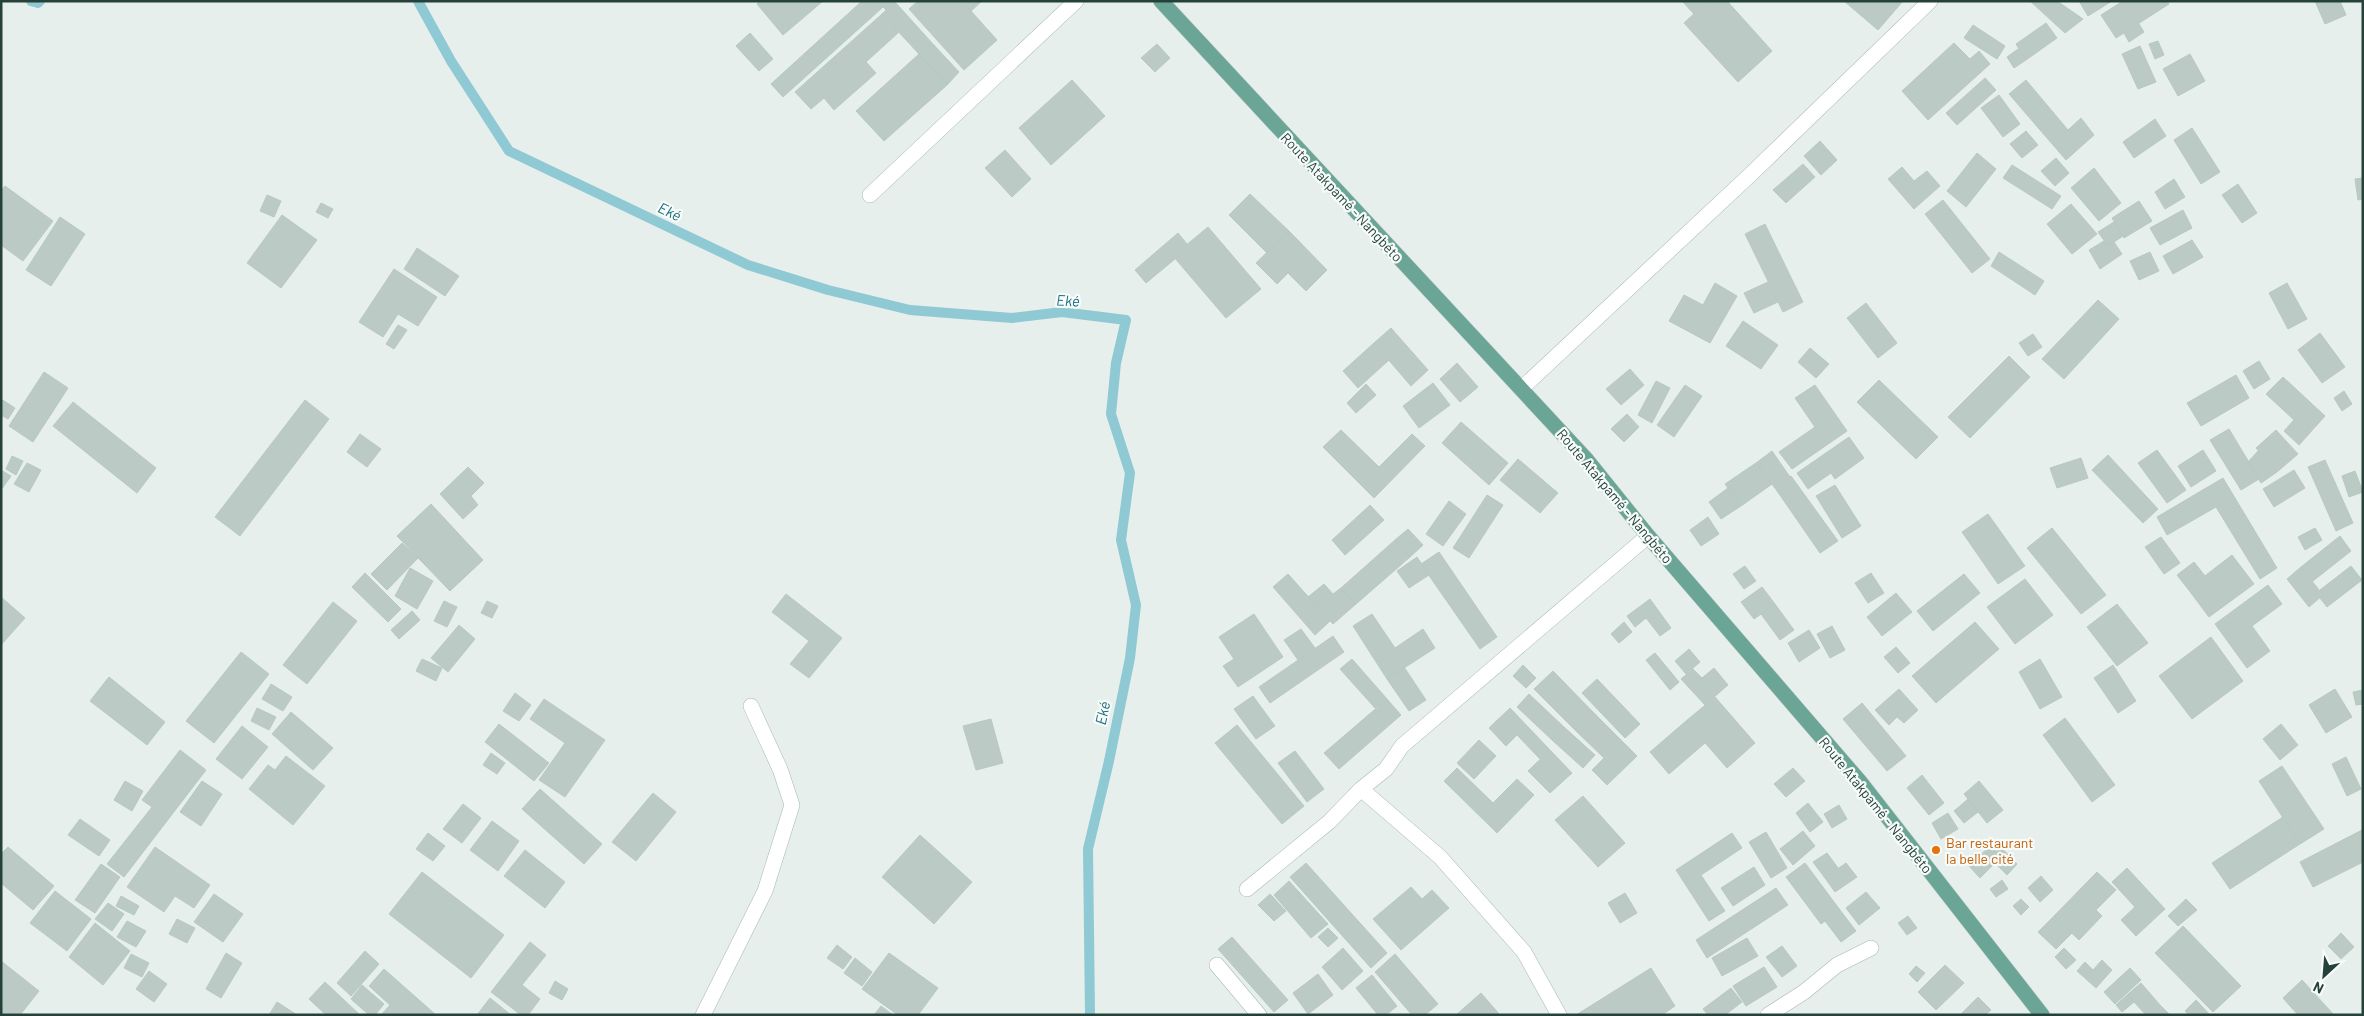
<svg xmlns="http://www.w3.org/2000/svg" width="2364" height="1016" font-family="Barlow,sans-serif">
<rect width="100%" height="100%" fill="#e6efeb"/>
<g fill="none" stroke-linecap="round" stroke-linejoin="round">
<!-- stream -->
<path stroke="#8ec9d4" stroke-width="10" d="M31 1 38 3 40 1
M418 1 451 61 509 151 748 265 828 290 910 310 1012 318 1062 312 1126 320 1116 363 1111 414 1130 473 1121 540 1136 605 1130 658 1109 761 1088 849 1090 1015"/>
</g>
<!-- building -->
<path fill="#bbcac4" stroke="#b8c9c2" d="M760 1H823L783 35 757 4Z
M862 1H878L883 7 783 97 771 84Z
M878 1H895V2L886 10Z
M918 1H962L997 40 964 70 909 9Z
M962 1H982L971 11Z
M1682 1H1708L1694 14Z
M1708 1H1727L1772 51 1738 82 1684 23Z
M1844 1H1903L1878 30Z
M2030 1H2057L2083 19 2065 33Z
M2079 1H2112L2088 16Z
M2123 1H2167L2169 4 2116 38 2101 15Z
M2315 1H2340L2346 15 2325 24Z
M895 2 932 43 919 54 882 14Z
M882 14 899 32 866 62 876 73 834 110 824 98 811 109 795 92Z
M2046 23 2057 38 2026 60 2016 44Z
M2139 24 2144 32 2129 42 2124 33Z
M1973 25 2005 46 1997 59 1964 38Z
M750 33 773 59 759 71 736 46Z
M2158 41 2164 55 2155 59 2149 44Z
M932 43 959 72 947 85 919 54Z
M1954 43 1970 59 1979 51 1990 64 1928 120 1902 91Z
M1157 44 1170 58 1155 72 1141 58Z
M2140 46 2156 82 2138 89 2122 54Z
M2018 49 2026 60 2014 68 2007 57Z
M919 54 947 85 884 141 856 111Z
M2190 54 2205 81 2178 96 2163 69Z
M1985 78 1996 90 1957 125 1946 113Z
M1072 80 1105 116 1051 165 1019 128Z
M2026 80 2068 130 2081 118 2094 135 2066 160 2009 94Z
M1999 95 2020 124 2003 137 1981 108Z
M2155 119 2166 136 2134 158 2123 142Z
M2192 128 2220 172 2201 184 2174 140Z
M2026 131 2038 145 2022 158 2010 144Z
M1820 141 1837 160 1821 175 1804 156Z
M1005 150 1031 179 1012 197 985 168Z
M1977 153 1996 169 1966 207 1947 191Z
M2056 158 2069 173 2055 186 2041 171Z
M1803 164 1815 177 1786 203 1773 190Z
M2012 165 2061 196 2052 209 2003 178Z
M1902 167 1914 181 1927 171 1940 186 1914 209 1888 179Z
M2094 168 2121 203 2099 221 2071 188Z
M2363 178V199L2358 200 2355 179Z
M2174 179 2185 197 2165 209 2155 192Z
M2238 184 2257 213 2242 223 2222 195Z
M5 186 53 221 23 261 1 245V191Z
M1250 194 1289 231 1267 253 1229 215Z
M267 195 281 201 274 217 260 211Z
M1943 200 1990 259 1972 273 1925 214Z
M2139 201 2152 221 2124 238 2112 218Z
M321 203 333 209 328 218 316 212Z
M2071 204 2097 234 2072 254 2047 224Z
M2183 210 2192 228 2160 245 2150 228Z
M282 215 317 240 281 288 247 263Z
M60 217 85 234 51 286 26 270Z
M2114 222 2123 236 2108 246 2098 232Z
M1765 224 1803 302 1783 312 1745 234Z
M1208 227 1261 289 1226 318 1173 256Z
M1289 231 1327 270 1306 291 1288 273 1277 284 1256 263Z
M1178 233 1187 244 1173 256 1175 259 1146 283 1135 270Z
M2192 240 2203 257 2173 274 2163 256Z
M2104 241 2108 246 2114 242 2122 254 2100 269 2089 250Z
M417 248 459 276 445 296 404 269Z
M1999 252 2044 281 2035 295 1991 266Z
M2150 252 2159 271 2139 280 2130 261Z
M394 269 437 297 418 326 398 314 383 337 359 322Z
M1768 282 1778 302 1754 313 1744 293Z
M1715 283 1737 296 1710 343 1669 321 1684 295 1703 305Z
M2287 283 2307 319 2288 329 2269 293Z
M2098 300 2119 319 2064 379 2042 359Z
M1866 303 1897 343 1878 358 1847 318Z
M1743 321 1778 345 1761 369 1726 346Z
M398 325 407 330 394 349 386 344Z
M1391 328 1428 370 1411 386 1374 343Z
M2320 333 2345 367 2322 383 2298 350Z
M2033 334 2042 347 2028 356 2019 343Z
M1374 343 1389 360 1358 388 1343 371Z
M1810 348 1829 364 1816 378 1798 362Z
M2009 356 2030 377 1970 438 1948 417Z
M2259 361 2270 379 2254 389 2243 371Z
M1457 363 1478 387 1460 402 1440 379Z
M1630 369 1644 385 1621 405 1606 389Z
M44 372 68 388 33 442 9 426Z
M2236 375 2249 398 2201 426 2187 403Z
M2283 377 2325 416 2299 445 2284 431 2294 420 2266 394Z
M1879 380 1938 437 1916 459 1857 402Z
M1656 381 1670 388 1652 423 1638 415Z
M1433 383 1450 405 1419 428 1403 406Z
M1366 384 1376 395 1356 413 1347 403Z
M1685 385 1702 396 1674 437 1657 425Z
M1815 385 1847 431 1792 469 1779 452 1815 427 1795 398Z
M2344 391 2352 404 2342 411 2334 398Z
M1 399 15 408 8 419 1 415Z
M305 400 329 419 240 536 215 517Z
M73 402 156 468 137 493 53 426Z
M1627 414 1639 427 1624 442 1611 429Z
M1461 422 1508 463 1489 485 1442 443Z
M2229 429 2259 479 2241 490 2210 440Z
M1341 430 1379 467 1412 434 1425 446 1374 498 1323 447Z
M2276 430 2298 454 2277 472 2256 448Z
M360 434 381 449 367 467 347 452Z
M1849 437 1864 458 1835 479 1831 473 1808 489 1797 473Z
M2157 450 2186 490 2167 503 2138 463Z
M2203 450 2216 471 2191 487 2178 466Z
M1772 451 1790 477 1775 488 1756 463Z
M2258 451 2277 472 2261 483 2248 462Z
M2108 455 2158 509 2143 523 2092 470Z
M12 456 23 461 16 475 6 469Z
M2081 458 2088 478 2057 488 2050 468Z
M1518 459 1558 493 1540 513 1500 480Z
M2325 460 2353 523 2336 531 2308 467Z
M27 463 41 470 29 492 14 484Z
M1756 463 1772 484 1741 506 1725 484Z
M468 467 484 483 471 496 478 505 463 519 440 494Z
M1 470 11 476 1 490Z
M2294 470 2305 488 2274 507 2263 489Z
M2355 471 2363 492 2349 497 2342 476Z
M1791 476 1838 541 1820 553 1775 488Z
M2223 478 2277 568 2260 579 2216 507 2167 535 2157 517Z
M1835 485 1861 526 1842 538 1816 496Z
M1728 488 1741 506 1721 519 1709 502Z
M1487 495 1503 505 1469 558 1453 548Z
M1449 501 1466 514 1443 546 1426 534Z
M431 504 483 560 450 591 397 536Z
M1370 505 1384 520 1345 555 1332 540Z
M1988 514 2025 566 1998 584 1962 532Z
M1708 517 1719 534 1701 546 1690 530Z
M2052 528 2106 595 2081 614 2027 548Z
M2315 528 2322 540 2305 550 2298 537Z
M1408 529 1423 545 1410 557 1395 540Z
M2340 536 2351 551 2313 581 2301 567Z
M2161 537 2180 563 2164 574 2145 547Z
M1395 540 1410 557 1356 604 1341 588Z
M402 543 418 558 387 590 371 574Z
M1439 552 1497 637 1480 649 1421 564Z
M2232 555 2254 584 2209 617 2188 589Z
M1417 557 1429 575 1409 588 1397 571Z
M2194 562 2205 576 2188 589 2177 575Z
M1745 566 1756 581 1744 589 1733 574Z
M2351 566 2362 580 2327 607 2320 598 2323 595 2320 590Z
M2301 567 2323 595 2309 607 2287 579Z
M410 568 433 581 417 609 395 596Z
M365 573 401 609 388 622 352 587Z
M1871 573 1884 593 1868 603 1855 583Z
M1288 574 1330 621 1315 635 1273 587Z
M1964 574 1980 593 1933 631 1917 611Z
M2025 579 2053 615 2015 644 1987 607Z
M1324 584 1333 594 1341 588 1356 604 1333 624 1308 597Z
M2268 585 2282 604 2252 626 2270 651 2247 668 2215 624Z
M1762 587 1775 604 1754 619 1741 602Z
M1896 593 1912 612 1882 636 1867 617Z
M786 594 842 638 809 678 790 664 809 641 772 612Z
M1 597 25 618 1 645Z
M1650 599 1671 628 1660 636 1646 618 1635 627 1627 616Z
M444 601 457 607 447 627 434 621Z
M487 601 498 606 492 618 481 613Z
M333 602 357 621 307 684 283 665Z
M1775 604 1794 630 1780 640 1761 614Z
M2117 604 2148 643 2117 666 2087 627Z
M412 611 420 620 399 639 391 630Z
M1254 614 1283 657 1238 687 1223 666 1234 659 1219 637Z
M1372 614 1395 648 1423 629 1435 648 1387 679 1353 626Z
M1624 622 1632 632 1619 643 1611 634Z
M1975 622 1999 649 1936 703 1912 676Z
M459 625 475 639 448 672 431 658Z
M1832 626 1845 650 1830 658 1817 634Z
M1301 629 1315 648 1298 660 1284 640Z
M1809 630 1820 648 1799 662 1788 643Z
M1333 636 1344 652 1270 703 1259 687Z
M2211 637 2243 681 2192 719 2159 676Z
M1896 647 1910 663 1898 673 1884 657Z
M1689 649 1700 662 1686 674 1675 661Z
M241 652 269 674 214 743 186 721Z
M1655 653 1679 682 1670 690 1646 660Z
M422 659 442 668 436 681 416 671Z
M1352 659 1387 699 1375 708 1340 669Z
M2040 659 2062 697 2040 709 2019 672Z
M1523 665 1536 678 1526 688 1513 676Z
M2113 665 2136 701 2118 713 2094 678Z
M1404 667 1426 700 1409 711 1387 679Z
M1714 668 1728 685 1705 705 1681 679 1693 669 1702 678Z
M1553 671 1593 712 1575 730 1534 689Z
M109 677 165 722 147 745 90 701Z
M1597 679 1640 724 1625 738 1582 693Z
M271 684 292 697 283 711 262 699Z
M1899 689 1918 710 1904 723 1897 717 1889 725 1875 710Z
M2335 689 2352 717 2326 733 2309 705Z
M2363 690V704L2356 705 2353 692Z
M515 693 531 705 519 721 503 711Z
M1529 694 1564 727 1552 740 1517 707Z
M1253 696 1275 726 1256 739 1234 709Z
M1715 697 1755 743 1727 768 1686 721Z
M544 699 605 740 565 797 539 780 565 743 530 719Z
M1387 699 1401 715 1339 769 1324 753Z
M1862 703 1906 756 1887 771 1843 719Z
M257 708 276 717 269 730 251 721Z
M1510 708 1550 750 1540 759 1517 735 1506 746 1489 728Z
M291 712 333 748 313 770 272 734Z
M1593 712 1637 756 1607 785 1592 770 1604 758 1575 730Z
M2065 718 2115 785 2092 802 2043 735Z
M991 719 1003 763 976 770 963 726Z
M1686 721 1705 743 1669 774 1650 752Z
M499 724 549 763 534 781 485 742Z
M2281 724 2298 745 2280 760 2263 739Z
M1237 725 1304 806 1282 824 1215 743Z
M242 726 268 747 242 779 216 759Z
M1564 727 1595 755 1583 768 1552 740Z
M1479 740 1496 756 1474 779 1457 763Z
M180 750 206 770 124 877 107 864 152 807 142 800Z
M1550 750 1572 773 1550 793 1528 771Z
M1295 751 1324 789 1307 802 1278 763Z
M491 753 505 763 497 774 483 765Z
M286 756 325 786 293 825 249 789 268 765 275 770Z
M2346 757 2361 789 2347 796 2332 764Z
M2282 766 2324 829 2300 844 2259 781Z
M1457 768 1493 803 1517 779 1534 795 1497 833 1444 781Z
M1793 768 1805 781 1786 797 1774 784Z
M1922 775 1944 803 1929 815 1907 788Z
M125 781 143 791 132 811 114 800Z
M202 781 222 794 201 826 180 812Z
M1979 781 2003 810 1987 823 1964 794Z
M540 789 602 844 584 864 522 809Z
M653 793 676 812 636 861 612 842Z
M1583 796 1625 843 1598 867 1555 820Z
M1968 799 1978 812 1964 823 1954 811Z
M1808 803 1823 822 1810 832 1796 813Z
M463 804 481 818 462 843 443 829Z
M1839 805 1847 819 1832 828 1824 814Z
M1948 813 1958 829 1941 839 1932 823Z
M2283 817 2300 844 2230 889 2212 863Z
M80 819 110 840 99 856 68 835Z
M492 821 519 841 498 871 470 850Z
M2362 830 2363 862 2313 887 2300 862Z
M1803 831 1815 846 1793 865 1780 849Z
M1766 832 1787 868 1771 878 1749 842Z
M428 833 445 846 433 861 416 849Z
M1732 833 1742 848 1701 875 1725 911 1709 921 1676 870Z
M920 835 972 882 934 924 882 877Z
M1995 841 2017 864 2007 875 1995 863 1980 878 1969 866Z
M8 847 54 886 33 910 1 883V854Z
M155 847 210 885 194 908 175 896 164 912 127 887Z
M525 850 565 882 545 908 504 876Z
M1827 853 1838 868 1825 878 1813 862Z
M1306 863 1387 953 1371 968 1290 877Z
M1805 863 1840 910 1821 924 1786 877Z
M1846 863 1857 877 1835 892 1825 878Z
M101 864 120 877 95 913 75 900Z
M1754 867 1765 885 1733 906 1721 888Z
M2127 868 2165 909 2136 936 2121 920 2135 907 2112 882Z
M422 872 504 935 471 978 389 914Z
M2097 872 2116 890 2096 910 2102 916 2079 940 2054 916Z
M2041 876 2053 890 2040 902 2028 888Z
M2002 880 2008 889 1996 897 1990 889Z
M1289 881 1328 924 1311 938 1274 895Z
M1411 887 1422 899 1432 890 1449 908 1401 950 1373 919Z
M1776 888 1788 905 1707 958 1696 940Z
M55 891 91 919 67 951 30 923Z
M1866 892 1880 908 1859 925 1846 908Z
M1625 893 1637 913 1620 923 1608 903Z
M214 894 243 914 223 942 194 922Z
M1270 894 1286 911 1274 921 1258 905Z
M121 896 139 906 134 915 116 906Z
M2021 899 2029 907 2021 915 2013 906Z
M2186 899 2197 910 2178 926 2168 916Z
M108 903 124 914 112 931 95 919Z
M1840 910 1856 931 1841 942 1825 921Z
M1908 916 1917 928 1907 935 1898 923Z
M2054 916 2072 933 2056 949 2038 932Z
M177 919 195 928 187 943 169 934Z
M127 921 146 931 136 947 117 937Z
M95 923 130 951 103 985 69 957Z
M2183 926 2241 986 2213 1012 2155 953Z
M1328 928 1338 938 1328 947 1318 937Z
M2341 933 2354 947 2341 959 2328 946Z
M1232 937 1288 1000 1274 1012 1218 949Z
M1747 938 1758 956 1722 976 1712 958Z
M530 942 546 955 522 985 540 999 528 1015H521L491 992Z
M837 945 852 957 843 969 827 958Z
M1782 946 1797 966 1782 977 1766 957Z
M1343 948 1363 971 1342 990 1322 967Z
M2064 948 2076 960 2066 969 2055 957Z
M365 951 379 964 351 996 337 983Z
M226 953 242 963 221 998 206 989Z
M889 953 938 988 918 1015H898L862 989Z
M131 954 149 963 142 977 124 968Z
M1395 954 1438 1004 1425 1015H1412L1375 972Z
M855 958 872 972 862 986 844 973Z
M2102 960 2112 970 2096 988 2077 971 2085 962 2093 970Z
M1 961 39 991 20 1015H1Z
M1945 965 1964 983 1936 1010 1918 992Z
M1916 966 1925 973 1917 982 1909 974Z
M1764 967 1777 987 1746 1006 1733 986Z
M1651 968 1675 1006 1662 1015H1576Z
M2130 968 2141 980 2115 1004 2104 992Z
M384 969 436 1015H381L390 1005 369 986Z
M149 971 167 984 154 1002 136 989Z
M1318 974 1333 995 1308 1014 1293 993Z
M1372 975 1397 1006 1386 1015H1378L1356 988Z
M2302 980 2334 1015H2298L2283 998Z
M555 981 568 989 562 1000 549 993Z
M325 982 360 1015H326L309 999Z
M2141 983 2160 1005 2170 1015H2146L2134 1002 2128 994Z
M362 985 384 1004 375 1015H369L351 999Z
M1731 988 1742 1002 1725 1015H1708L1703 1009Z
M1481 993 1500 1015H1456Z
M2128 994 2134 1002 2122 1012 2116 1005Z
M1978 997 1991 1010 1985 1015H1960Z
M490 998 511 1015H477Z
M2196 1000 2210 1015H2189L2185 1011Z
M277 1002 297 1015H269Z
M881 1006 893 1015H874Z"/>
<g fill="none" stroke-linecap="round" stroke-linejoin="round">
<defs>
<path id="minor" d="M870 195 1076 1
M1521 389 1750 175 1930 1
M1361 789 1440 857 1524 952 1559 1015
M1247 889 1329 822 1361 789 1386 769 1402 746 1648 536
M1217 965 1259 1015
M703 1015 765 891 792 805 780 769 751 706
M1768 1015 1804 992 1837 965 1871 948"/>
<path id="major" d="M1161 1 1586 459 1648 536 1861 783 2042 1015"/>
</defs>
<!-- minor casing -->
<use href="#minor" stroke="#a8b8b2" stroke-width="16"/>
<!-- major casing -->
<use href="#major" stroke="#c2cac8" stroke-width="16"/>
<!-- minor -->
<use href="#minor" stroke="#fff" stroke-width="15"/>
<!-- major -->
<use href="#major" stroke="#6aa596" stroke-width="15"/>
</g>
<!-- markers -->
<circle fill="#e8710a" stroke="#f7fbf9" stroke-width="2" cx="1936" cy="850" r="5"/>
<g text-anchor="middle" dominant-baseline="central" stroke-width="4.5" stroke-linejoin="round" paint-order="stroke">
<!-- street labels -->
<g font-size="14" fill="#24423a" stroke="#f7fbf9">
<text transform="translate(1342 197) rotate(47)">Route Atakpamé - Nangbéto</text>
<text transform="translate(1615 496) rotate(50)">Route Atakpamé - Nangbéto</text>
<text transform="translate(1876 805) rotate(51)">Route Atakpamé - Nangbéto</text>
</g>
<!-- food labels -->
<g font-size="14" fill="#c56008" stroke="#f7fbf9" text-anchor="start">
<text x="1946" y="842">Bar restaurant<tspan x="1946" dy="16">la belle cité</tspan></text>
</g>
<!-- water labels -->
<g font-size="15" font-style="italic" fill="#1c6f80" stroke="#f7fbf9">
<text transform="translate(670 211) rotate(25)">Eké</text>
<text transform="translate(1068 300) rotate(2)">Eké</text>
<text transform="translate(1102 713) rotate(-78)">Eké</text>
</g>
</g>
<!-- border -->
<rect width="2364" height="1016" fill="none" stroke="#24423a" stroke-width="5"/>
<!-- north arrow -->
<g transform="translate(2324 976) rotate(206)" stroke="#f7fbf9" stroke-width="4" paint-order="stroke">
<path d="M0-4L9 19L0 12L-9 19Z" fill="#24423a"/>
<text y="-8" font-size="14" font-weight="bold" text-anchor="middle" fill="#24423a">N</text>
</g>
</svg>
